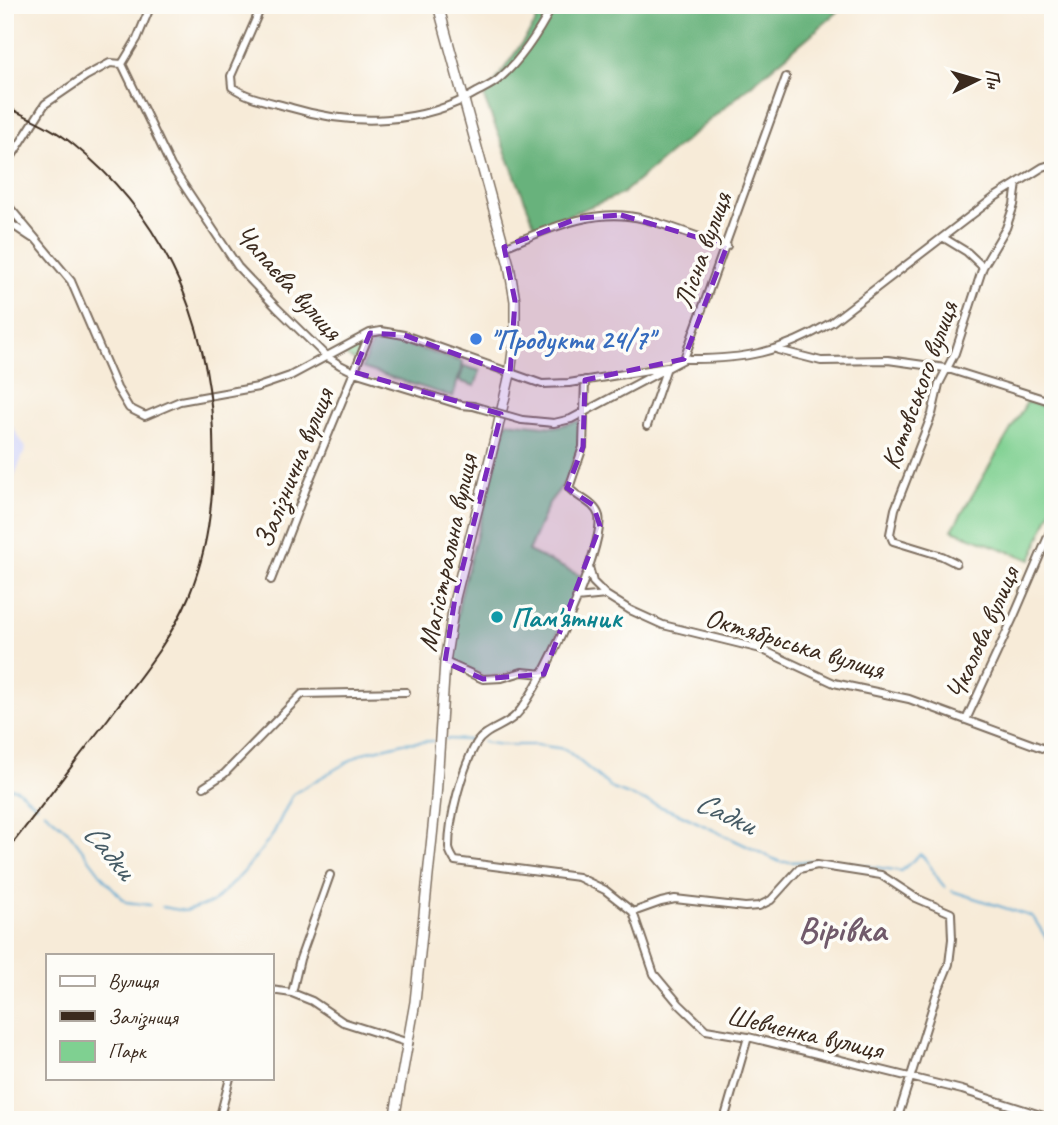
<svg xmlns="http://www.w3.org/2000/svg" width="1058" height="1125" font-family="Caveat,sans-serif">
<rect width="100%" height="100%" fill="#fdfcf7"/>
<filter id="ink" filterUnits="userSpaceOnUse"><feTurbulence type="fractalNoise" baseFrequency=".0143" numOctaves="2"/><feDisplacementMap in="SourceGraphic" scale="14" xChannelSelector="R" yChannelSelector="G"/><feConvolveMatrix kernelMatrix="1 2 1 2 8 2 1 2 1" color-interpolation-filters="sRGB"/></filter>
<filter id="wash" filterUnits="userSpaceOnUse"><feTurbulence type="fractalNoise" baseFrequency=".00686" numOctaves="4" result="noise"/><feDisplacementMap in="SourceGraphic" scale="28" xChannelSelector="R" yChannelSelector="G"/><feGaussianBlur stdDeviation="1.57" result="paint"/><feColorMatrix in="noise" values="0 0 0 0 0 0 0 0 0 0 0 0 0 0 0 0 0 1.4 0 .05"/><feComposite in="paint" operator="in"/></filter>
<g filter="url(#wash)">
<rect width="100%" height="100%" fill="#f7ebd8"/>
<!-- built -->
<path fill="#d5d8f9" d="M5 415 26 448 5 499Z"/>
<!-- green -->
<path fill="#7fd091" stroke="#5d7d58" stroke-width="2" d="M365 339 355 361 338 352Z
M394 341 463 362 453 397 362 368 372 343Z
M464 366 480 371 475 386 459 381Z
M1027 402 1053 410V506L1031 560 952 530Z
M579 421V446L566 481 549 503 528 551 581 576 543 668 540 672 522 669 502 675 484 676 450 659 460 598 507 422 553 427Z"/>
<!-- forest -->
<path fill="#67b27b" stroke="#516e4c" stroke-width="2" d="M539 5H846L622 194 536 228 484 98 535 24Z"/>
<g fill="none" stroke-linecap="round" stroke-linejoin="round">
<!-- stream -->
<path stroke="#57a5d0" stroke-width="2" d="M446 739 472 740
M483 742 501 745H537L565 749 613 789 680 814 780 862 834 861 901 871 920 854C932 863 934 877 945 887
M5 787 17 789 36 805
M44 811 69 832 106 881 126 902 150 905
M952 891 1033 917 1053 949
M162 907 185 911 212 903 243 873 272 836 293 794 363 753 403 743 433 741"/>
</g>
</g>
<g filter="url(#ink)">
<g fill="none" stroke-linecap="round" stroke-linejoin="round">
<defs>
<path id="street" d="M151 5 137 39 122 64 171 166 238 267 277 308 326 356 340 365 354 372 461 405 473 406
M262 5 231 76 232 87C249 99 272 102 292 108 352 126 422 125 477 92 485 88 494 84 500 78 523 58 539 32 553 5
M5 167 45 104 86 76 110 63 122 64
M5 202 71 281 117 388 129 408 145 416 180 401 258 387 290 376 370 333 381 331 404 335 542 384 569 383 667 367
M5 220 32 238
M944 238 967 252 983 267
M504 247C548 229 596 206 644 219 672 226 699 238 727 246
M778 350 821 361 888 360 945 368 1053 402
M684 359C743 360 781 353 832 322L995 197 1043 167 1053 164
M585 380 583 447 569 488C577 498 595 502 599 516 606 546 539 694 515 716 504 727 484 730 476 744 462 769 449 818 449 847 449 852 452 856 455 861L578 877 605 890 633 912 654 974 679 1004 706 1030 748 1037 962 1090 1053 1119
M522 420 554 423 571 419 684 359 786 77
M647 426 667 367
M956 563 942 556 893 541 890 534 895 509 932 414 939 384 955 353 983 267 1006 228 1014 205 1017 183
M271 580 307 486 370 333
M606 595 630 610 663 625 761 649 834 683 909 699 1053 752
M576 598 606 595 593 582 589 567
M445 662 483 679 502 678 522 672 544 674
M966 720 1014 616 1053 525
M204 787 224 774 302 694 406 692
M633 912 661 902 675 899 745 907 759 906 771 900 799 869 817 865 881 875 916 898 951 913 952 939 949 964 937 993 897 1120
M271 990 292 993 312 1001 343 1022 409 1043
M292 993 300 959 330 875
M219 1120 230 1078
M724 1120 748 1037"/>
<path id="secondary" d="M394 1120 415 1002 436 798 445 662 455 598 497 431 510 374 515 335V301L509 265 438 5"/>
</defs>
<!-- street casing -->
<use href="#street" stroke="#7d6e5f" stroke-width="10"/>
<!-- secondary casing -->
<use href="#secondary" stroke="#7d6e5f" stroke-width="12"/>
<!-- street -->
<use href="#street" stroke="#fff" stroke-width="6"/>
<!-- secondary -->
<use href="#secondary" stroke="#fff" stroke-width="9"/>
<!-- rail -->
<path stroke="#3b2a1e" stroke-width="2" d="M5 106C29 118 54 128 74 145 175 226 218 346 213 472 212 514 205 557 189 596 170 642 137 680 108 719 73 764 40 809 5 853"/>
<defs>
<path id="street-bridge" d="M473 406 522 420"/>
</defs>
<!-- street-bridge casing -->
<use href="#street-bridge" stroke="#7d6e5f" stroke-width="10" stroke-linecap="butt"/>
<!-- street-bridge -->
<use href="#street-bridge" stroke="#fff" stroke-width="6"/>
</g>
</g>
<!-- marked area -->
<path fill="#7b2cbf" fill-opacity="0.2" stroke="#7b2cbf" stroke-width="5" stroke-dasharray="14 9" stroke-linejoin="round" d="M621 215 727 246 684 359 585 380 583 447 567 488 593 505 600 526 544 674 483 679 445 662 455 598 501 414 354 372 370 333 404 335 510 374 515 301 504 247 579 218Z"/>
<!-- markers -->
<circle fill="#3f7fe0" stroke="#fdfcf7" stroke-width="2.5" cx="476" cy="339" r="7"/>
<circle fill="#0f9aa8" stroke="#fdfcf7" stroke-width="2.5" cx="497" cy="617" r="7"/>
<g text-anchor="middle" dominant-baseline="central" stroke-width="7" stroke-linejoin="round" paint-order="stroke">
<!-- street labels -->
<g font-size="28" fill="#3b2a1e" stroke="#fdfcf7">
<text transform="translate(702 250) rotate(-70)">Лісна вулиця</text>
<text transform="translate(289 282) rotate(48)">Чапаєва вулиця</text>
<text transform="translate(919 385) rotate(-70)">Котовського вулиця</text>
<text transform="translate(293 468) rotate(-68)">Залізнична вулиця</text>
<text transform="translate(447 553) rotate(-78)">Магістральна вулиця</text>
<text transform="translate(982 633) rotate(-66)">Чкалова вулиця</text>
<text transform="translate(795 643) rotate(17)">Октябрьська вулиця</text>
<text transform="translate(805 1032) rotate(13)">Шевченка вулиця</text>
</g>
<!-- shop labels -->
<g font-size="28" font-weight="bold" fill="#366cbe" stroke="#fdfcf7" text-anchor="start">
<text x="490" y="339">"Продукти 24/7"</text>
</g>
<!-- culture labels -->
<g font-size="28" font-weight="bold" fill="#0d838f" stroke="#fdfcf7" text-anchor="start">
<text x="511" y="617">Пам'ятник</text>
</g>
<!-- water labels -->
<g font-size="30" font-style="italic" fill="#465b65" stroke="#fdfcf7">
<text transform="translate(726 813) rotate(25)">Садки</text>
<text transform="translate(110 851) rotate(50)">Садки</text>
</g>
<!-- district labels -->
<g font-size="35" font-weight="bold" fill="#715a6b" stroke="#fdfcf7">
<text x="842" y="929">Вірівка</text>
</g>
</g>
<!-- margin -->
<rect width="1058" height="1125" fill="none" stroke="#fdfcf7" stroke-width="28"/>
<!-- legend -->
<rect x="46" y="954" width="228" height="126" fill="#fdfcf7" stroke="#afa8a0" stroke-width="2"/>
<rect x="60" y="976" width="35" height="10" fill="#ffffff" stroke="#afa8a0" stroke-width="2"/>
<text x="108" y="988" font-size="21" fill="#3b2a1e">Вулиця</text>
<rect x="60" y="1011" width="35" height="10" fill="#3b2a1e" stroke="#afa8a0" stroke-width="2"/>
<text x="108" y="1024" font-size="21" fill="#3b2a1e">Залізниця</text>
<rect x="60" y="1041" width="35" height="21" fill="#7fd091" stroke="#afa8a0" stroke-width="2"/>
<text x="108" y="1058" font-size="21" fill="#3b2a1e">Парк</text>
<!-- north arrow -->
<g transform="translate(977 80) rotate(85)" stroke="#fdfcf7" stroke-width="5" paint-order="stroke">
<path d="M0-5L12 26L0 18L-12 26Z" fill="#3b2a1e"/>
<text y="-10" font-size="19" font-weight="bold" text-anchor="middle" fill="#3b2a1e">Пн</text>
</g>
</svg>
